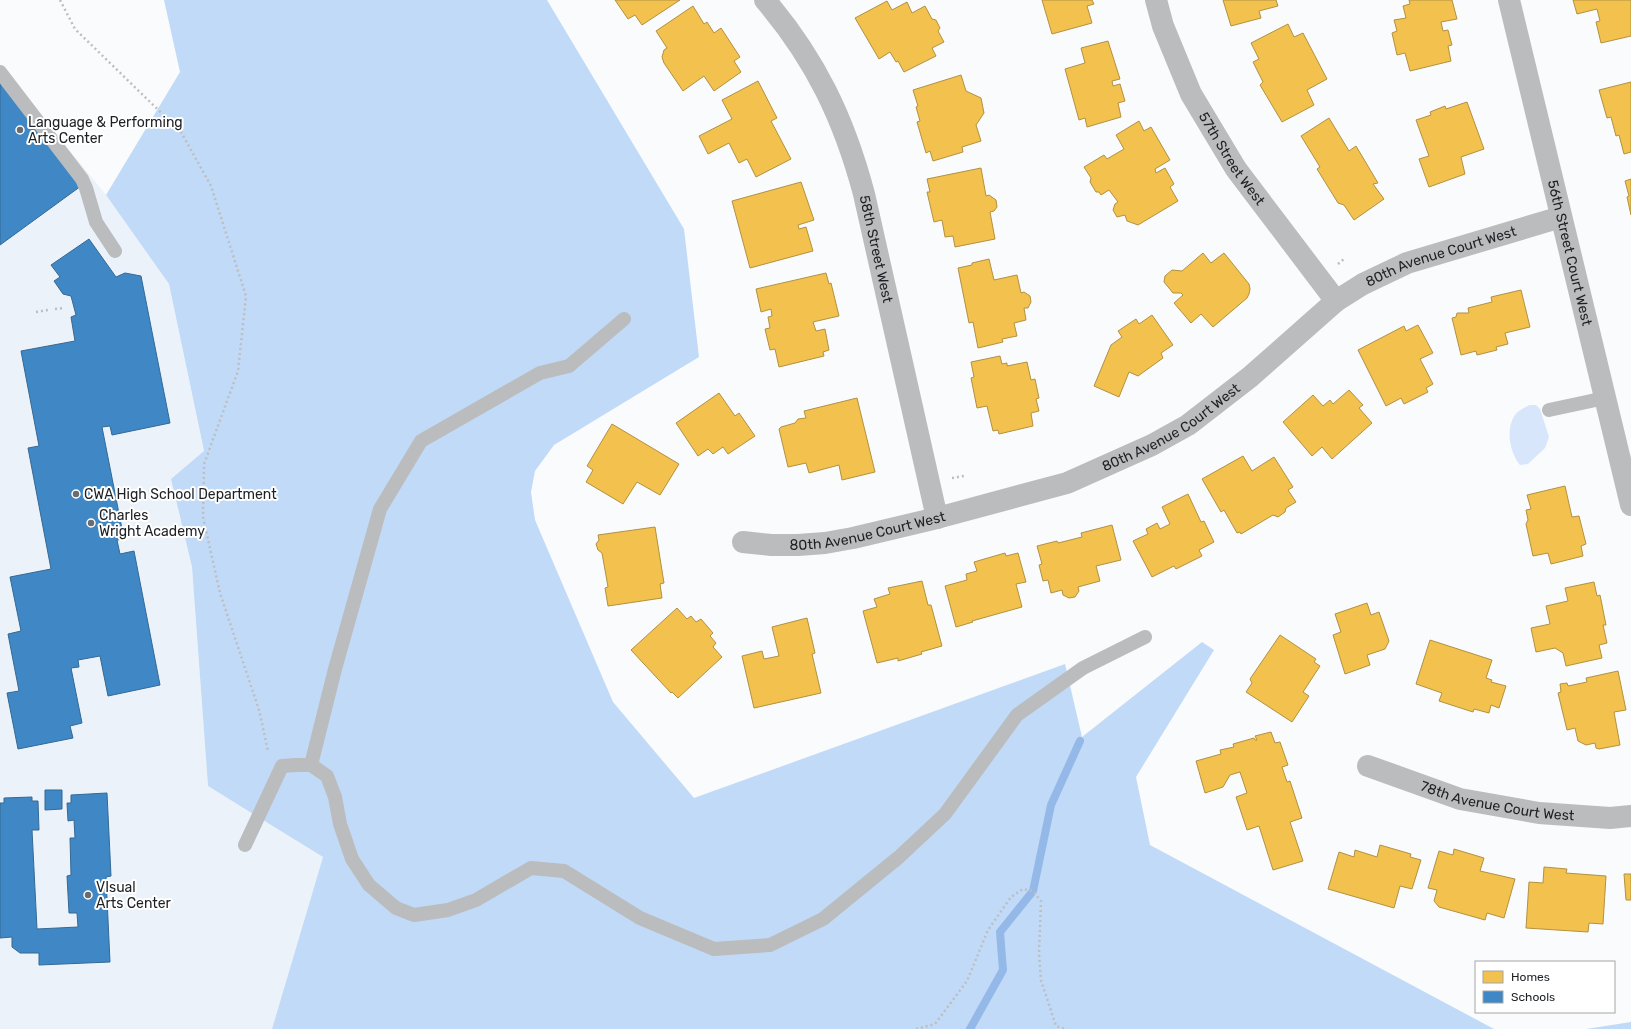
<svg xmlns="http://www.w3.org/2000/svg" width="1631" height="1029" font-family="Rubik,sans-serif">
<rect width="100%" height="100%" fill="#fafbfc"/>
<!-- built -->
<path fill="#ebf2f9" d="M0 65 106 195 169 284 204 452 171 479 192 567 208 786 323 857 272 1029H0Z"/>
<!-- green -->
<path fill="#d7e6fa" d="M1530 405H1536L1540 409 1549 437 1545 448 1528 464 1520 465C1510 453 1505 429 1515 415 1518 410 1526 407 1530 405Z"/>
<!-- forest -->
<path fill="#c1daf8" d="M164 0H547L684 229 699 357 554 445 535 471 531 492 535 520 613 702 694 798 1065 664 1082 737 1202 642 1214 650 1136 777 1150 845 1494 1029H272L323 857 208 786 192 567 171 479 204 451 169 284 106 195 180 72Z
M1631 1022V1029H1586Z"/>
<!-- homes -->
<path fill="#f2c14e" stroke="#b29141" d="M615 0H680L642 25 635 15 628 19Z
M1042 0H1092L1094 4 1087 6 1092 23 1052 34Z
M1223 0H1276L1278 6 1259 11 1261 18 1231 26Z
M1409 0H1452L1457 19 1441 22 1443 31 1448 30 1452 45 1448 46 1451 61 1410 71 1405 53 1397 55 1392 33 1397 31 1394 20 1406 18 1403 6 1410 4Z
M1573 0H1631V36L1601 43 1596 22 1600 21 1597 9 1577 14Z
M887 1 892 10 907 2 912 13 925 6 932 19 936 20 940 28 938 31 944 42 932 48 936 56 904 72 898 61 896 62 890 52 879 59 855 18Z
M693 6 704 24 707 22 714 33 721 28 740 57 734 61 741 72 714 91 704 76 683 91 664 63 662 57 664 50 667 48 656 31Z
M1288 24 1294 37 1303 33 1327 79 1307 90 1314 105 1282 122 1260 85 1263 82 1253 62 1259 59 1251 43Z
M1108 41 1120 79 1112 81 1113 86 1120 84 1125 101 1118 103 1121 117 1087 127 1085 118 1079 120 1065 69 1085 63 1081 48Z
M961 75 966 91 981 98 984 113 976 125 981 141 962 147 963 152 933 161 930 151 926 153 917 122 920 121 916 107 918 106 913 90Z
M758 81 777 118 771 121 791 159 756 177 747 159 739 163 729 143 708 154 699 136 732 119 722 100Z
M1631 82V152L1624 154 1619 135 1616 136 1611 117 1607 118 1599 90Z
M1467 102 1484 149 1461 157 1465 174 1429 187 1419 159 1429 156 1416 120 1431 115 1430 112 1445 106 1446 109Z
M1329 118 1349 151 1356 146 1378 183 1373 184 1384 199 1354 220 1344 205 1338 203 1317 169 1320 167 1301 136Z
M1139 121 1144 131 1151 127 1170 160 1155 169 1156 173 1165 168 1174 184 1170 187 1178 201 1138 225 1127 221 1125 215 1117 217 1113 210 1115 204 1118 202 1109 190 1101 195 1099 192H1096L1090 182 1091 178 1084 167 1104 155 1107 159 1124 149 1116 135Z
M981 168 986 196 989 195 996 200 997 207 994 211 990 212 995 239 955 247 953 236 945 237 942 220 934 222 927 192H930L927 179Z
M1631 179V215L1627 197 1629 196 1625 181Z
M801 182 814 220 798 225 799 229 806 227 813 251 750 268 732 201Z
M1203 253 1211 263 1224 253 1249 284 1250 289 1249 294 1247 298 1213 327 1201 314 1191 323 1174 303 1183 295 1181 293H1173L1164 282 1165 276 1172 270 1182 271Z
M989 259 994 280 1017 275 1021 293 1024 292 1030 296 1031 302 1028 308H1024L1026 320 1014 323 1017 336 1002 339 1003 342 978 348 973 322 969 323 958 268 972 265V263Z
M826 273 829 284 831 283 839 316 813 322 816 331 825 329 829 350 823 352 824 356 779 367 775 349 770 350 765 329 770 328 768 317 772 316 771 309 761 312 756 289Z
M1521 290 1530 327 1505 333 1508 344 1496 347 1497 350 1477 355 1476 351 1461 355 1452 318 1456 317 1457 313H1469L1468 308 1492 302 1491 297Z
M1152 315 1173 345 1161 353 1163 358 1138 376 1129 372 1119 397 1094 386 1111 345 1122 337 1118 331 1136 319 1139 324Z
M1418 325 1433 353 1420 359 1433 384 1426 388 1428 392 1404 404 1401 398 1386 406 1358 350 1404 326 1406 331Z
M1000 356 1002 364 1007 363V366L1027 362 1031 380 1035 379 1039 398 1036 399 1039 411 1031 413 1033 426 999 434 998 430 993 431 987 406 977 408 971 378 974 377 971 362Z
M1349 390 1363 405 1359 408 1372 423 1332 459 1322 447 1312 456 1283 422 1313 395 1323 406 1330 400 1333 404Z
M719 393 735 416 739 413 755 436 728 454 723 447 713 454 708 449 698 456 676 423Z
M857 398 875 472 842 480 839 465 809 473 806 463 788 467 779 429 781 427 795 423 798 419 806 418 804 411Z
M612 424 679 464 660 495 637 482 623 504 586 482 593 470 587 466Z
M1243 456 1252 471 1274 457 1293 487 1288 490 1296 502 1286 508 1285 512 1278 517 1273 515 1241 534 1240 532 1237 533 1224 510 1221 512 1202 479Z
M1565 486 1572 517 1579 516 1586 544 1581 546 1583 556 1551 564 1548 553 1533 556 1526 524 1528 520 1526 510 1531 509 1527 495Z
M1188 494 1201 522 1204 521 1214 542 1199 550 1202 556 1176 569 1174 566 1152 577 1133 541 1148 534 1146 529 1157 523 1160 529 1170 524 1162 507Z
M1112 525 1121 560 1096 566 1100 581 1078 587 1079 591 1075 597 1069 598 1063 595 1062 590 1051 593 1048 580 1043 581 1039 565 1042 564 1037 546 1057 541 1058 543 1082 537 1081 533Z
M655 527 664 583 660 584 662 598 608 606 605 588 608 587 602 553 598 550 596 544 599 540 598 535Z
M1005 553 1006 556 1018 553 1026 582 1016 584 1022 607 972 621 973 622 956 627 945 586 967 580 966 574 977 571 974 562Z
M922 581 928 605H931L942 646 921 652 922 654 898 661V658L877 663 863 611 877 607 874 599 890 594 888 588Z
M1594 582 1597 596 1600 595 1606 625H1603L1607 643 1599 645 1602 658 1566 666 1563 653 1555 648 1536 652 1531 628 1550 624 1546 606 1568 601 1565 588Z
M1367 603 1371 615 1379 612 1389 641 1385 649 1367 655 1370 665 1345 674 1333 635 1341 632 1335 614Z
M677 608 687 619 691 616 696 622 701 619 713 633 710 636 716 643 713 647 722 657 678 698 672 692 671 693 631 650Z
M807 618 815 653 812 654 821 693 754 708 742 656 762 651 764 659 779 656 772 627Z
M1280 635 1316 659 1314 662 1320 666 1303 692 1309 696 1292 722 1246 692 1252 683 1250 679Z
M1430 640 1492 660 1486 678 1492 680 1491 682 1506 686 1499 708 1491 705 1489 713 1474 709 1473 712 1439 701 1442 693 1416 684Z
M1618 671 1626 710 1614 712 1620 745 1599 749 1596 748 1595 743 1586 745 1578 741 1575 728 1567 730 1558 693 1561 692 1560 684 1567 683 1568 686 1587 682 1586 678Z
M1271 732 1275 743 1280 742 1288 765 1282 767 1287 782 1290 781 1302 818 1290 822 1303 861 1273 870 1259 826 1247 830 1236 797 1247 793 1240 772 1230 775 1223 787 1205 793 1196 761 1221 754 1220 750 1234 747 1233 744 1254 738 1255 740H1257L1255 736Z
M1380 845 1411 854 1410 857 1421 860 1412 889 1400 886 1394 908 1328 889 1339 852 1354 857 1355 850 1377 857Z
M1454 849 1484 858 1480 871 1515 879 1504 918 1487 913 1485 920 1439 907 1434 901 1437 890 1428 888 1439 851 1453 855Z
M1544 867 1567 869 1566 873 1606 876 1603 924 1589 923 1588 932 1526 928 1529 882 1543 883Z
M1624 874H1631V900H1626Z"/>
<!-- schools -->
<path fill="#3f88c5" stroke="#356995" d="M0 74 81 186 0 245Z
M89 239 116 277 125 273 141 276 170 423 112 435 110 426 102 427 124 539 117 540 120 554 134 551 160 685 108 696 100 656 78 660 79 667 71 668 82 723 70 726 73 738 18 749 7 693 19 691 8 634 21 631 10 577 51 569 28 448 39 446 21 351 75 341 71 317 76 315 71 296 63 294 54 281 60 277 51 265Z
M45 790H62V809L45 810Z
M107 793 111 876 106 877 110 962 39 965V953H20L12 947V937L0 938V803H4V798L32 797V801H38L39 830H32L37 929 78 927 77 913H69L67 876 71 875 70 838H75L74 820 68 821 67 803H71V795Z"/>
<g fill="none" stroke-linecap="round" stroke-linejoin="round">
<!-- stream -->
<path stroke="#94b9e8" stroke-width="8" d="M970 1029 1003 970 1000 932 1033 891 1051 805 1080 741"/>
<!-- path -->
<path stroke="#bdbebf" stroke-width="2.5" stroke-dasharray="2 3" stroke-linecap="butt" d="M60 0 75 29 181 132 211 186 246 296 238 371 204 464 203 517 220 593 259 710 268 751
M1338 264 1344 259
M55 309 65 308
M36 312 48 310
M952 478 964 476
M916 1029 935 1024 967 981 988 930 1011 897 1023 889 1033 891 1041 901 1039 953 1041 980 1056 1026 1065 1029"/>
<!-- service -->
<path stroke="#bbbcbd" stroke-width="14" d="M0 72 82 179 86 188 96 222 115 251
M1549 410 1605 398
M311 765 335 669 380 509 421 441 540 373 569 366 624 319
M245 845 282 766 296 765H311L327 776 335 797 340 824 352 859 369 885 396 908 414 915 448 910 476 900 531 868 564 871 640 918 714 949 770 945 823 919 899 857 945 814 1017 715 1083 668 1145 637"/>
<!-- minor -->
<g stroke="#bbbcbd" stroke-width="22">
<path id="s1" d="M765 0C816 60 844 119 864 194L937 518"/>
<path id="s2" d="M1156 0 1163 26 1191 94 1236 169 1336 301"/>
<path id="s3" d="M1509 0 1631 505"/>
<path id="s4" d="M743 542 771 545H798L825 543 853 538 937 518 1067 483 1152 445 1188 425 1250 377 1336 301 1363 284 1407 263 1561 217"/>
<path id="s5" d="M1368 766 1460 799 1539 813 1610 818 1631 816"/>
</g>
</g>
<!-- markers -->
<g fill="#6a6d70" stroke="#fff" stroke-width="1.5">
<circle cx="20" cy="130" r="4"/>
<circle cx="76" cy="494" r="4"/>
<circle cx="91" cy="523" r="4"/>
<circle cx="88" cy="895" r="4"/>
</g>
<g text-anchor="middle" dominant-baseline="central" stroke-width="4" stroke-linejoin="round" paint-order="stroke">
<!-- poi labels -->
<g font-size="14" fill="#1d2024" stroke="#fff" text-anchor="start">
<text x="28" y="122">Language &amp; Performing<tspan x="28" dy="16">Arts Center</tspan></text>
<text x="84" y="494">CWA High School Department</text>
<text x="99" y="515">Charles<tspan x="99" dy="16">Wright Academy</tspan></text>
<text x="96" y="887">VIsual<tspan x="96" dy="16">Arts Center</tspan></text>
</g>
<!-- street labels -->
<g font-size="14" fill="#1d2024" stroke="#fff">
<text stroke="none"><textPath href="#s2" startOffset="177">57th Street West</textPath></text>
<text stroke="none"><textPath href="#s1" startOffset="276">58th Street West</textPath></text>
<text stroke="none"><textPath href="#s3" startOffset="260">56th Street Court West</textPath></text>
<text stroke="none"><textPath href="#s4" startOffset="774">80th Avenue Court West</textPath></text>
<text stroke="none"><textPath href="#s4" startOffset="450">80th Avenue Court West</textPath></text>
<text stroke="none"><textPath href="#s4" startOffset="126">80th Avenue Court West</textPath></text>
<text stroke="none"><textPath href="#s5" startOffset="135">78th Avenue Court West</textPath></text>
</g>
</g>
<!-- legend -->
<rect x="1475" y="961" width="140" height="52" fill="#ffffff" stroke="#a5a6a7"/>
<rect x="1483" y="971" width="20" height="12" fill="#f2c14e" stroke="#a5a6a7"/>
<text x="1511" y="981" font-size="12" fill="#1d2024">Homes</text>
<rect x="1483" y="991" width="20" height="12" fill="#3f88c5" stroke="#a5a6a7"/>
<text x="1511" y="1001" font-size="12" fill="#1d2024">Schools</text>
</svg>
